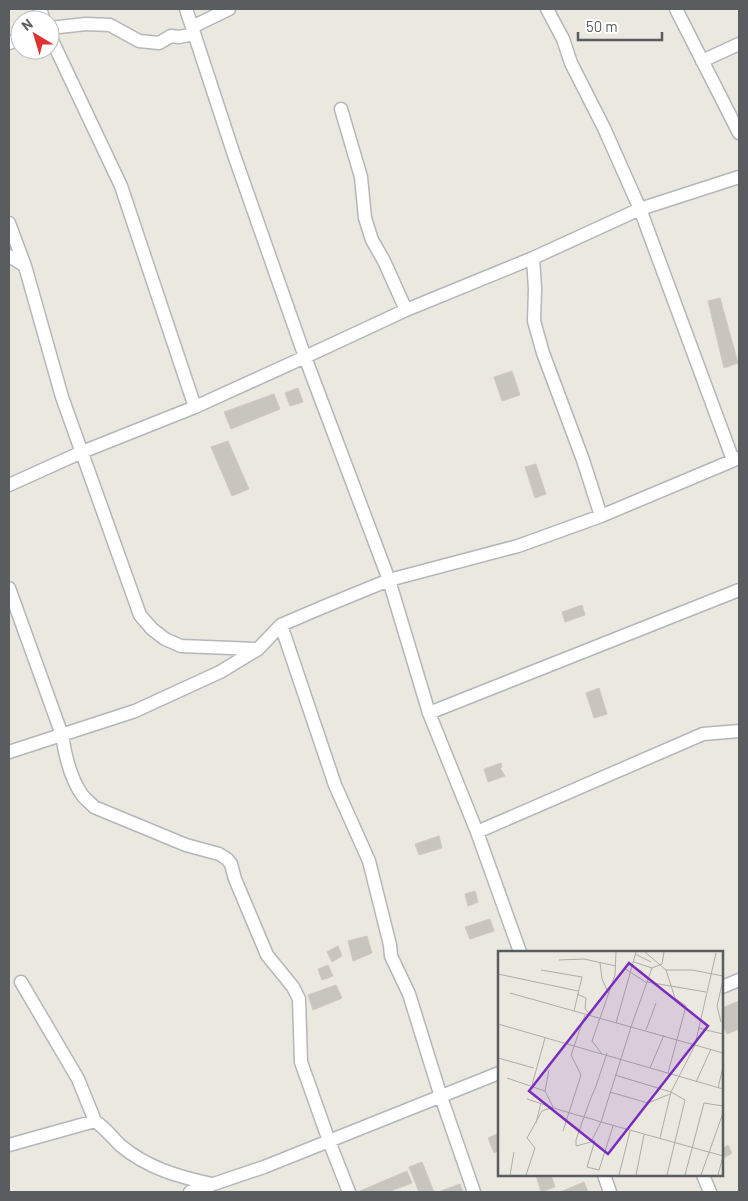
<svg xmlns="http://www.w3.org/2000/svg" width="748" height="1201" font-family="Barlow,sans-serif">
<rect width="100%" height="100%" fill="#ebe8e0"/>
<!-- building -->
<path fill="#c8c5bf" stroke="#cfc9bf" d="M720 298 738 363 724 368 708 301Z
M512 371 520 395 502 401 494 377Z
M298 388 303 402 290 406 285 393Z
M274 394 280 409 231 429 224 412Z
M228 441 249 489 232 496 211 447Z
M536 464 546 494 535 498 525 467Z
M582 605 585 615 565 622 562 612Z
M599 688 607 714 594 718 586 693Z
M501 763 502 767 500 768 505 776 488 782 484 769Z
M439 836 442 848 419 855 415 844Z
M475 891 478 902 468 906 465 894Z
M490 919 494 931 470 939 465 927Z
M367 936 372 953 353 961 348 941Z
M338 946 342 956 332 962 327 952Z
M328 965 333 976 322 980 318 969Z
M336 985 342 998 313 1010 308 995Z
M739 1001V1029L727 1034 722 1023V1008Z
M499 1133V1150L494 1153 488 1138Z
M728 1145 732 1153 722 1159V1149Z
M422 1162 434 1192H419L409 1167Z
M407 1171 412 1183 388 1192H361L360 1191Z
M536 1175H551L555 1187 541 1192Z
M584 1182 588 1192H560Z
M460 1184 463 1192H438Z"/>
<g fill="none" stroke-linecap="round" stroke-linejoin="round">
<defs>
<path id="street" d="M40 9 44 20
M186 9 192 27
M229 9 192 27 234 155 305 357 406 310 533 258 640 209 739 177
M547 9 563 39 571 63 604 128 640 209 733 460
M676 9 739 133
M50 28 86 24 110 25 139 41 159 43 171 36 179 37 194 34
M50 36 121 186 195 407
M9 43 20 39
M702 61 739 44
M341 109 361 177 365 218 372 240 384 261 406 310
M9 223 25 266 62 397 140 615 152 629 165 639 181 646 258 649
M9 256 25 266
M533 258 535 289 534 321 543 353 583 460 601 516
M9 485 82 452 195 407 305 357 389 580 429 713 477 832 520 952
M9 588 62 735C65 755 70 779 83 796 86 800 91 803 94 807L186 845 219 854 227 859 231 864 235 879 267 955 293 987 299 999 301 1062 329 1141 349 1192
M281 625 335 785 369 861 390 945 391 956 409 994 441 1097 474 1192
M429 713 739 590
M9 752 135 711 220 672 258 649 281 625 323 607 389 580 518 546 601 516 739 458
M477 832 703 734 739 731
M21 982 78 1079 95 1121
M722 987 739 980
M9 1145 95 1121C105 1128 112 1137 120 1145 147 1168 179 1177 212 1184
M604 1175 610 1192
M703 1175 710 1192
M190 1192 264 1167 499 1073"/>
</defs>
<!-- street casing -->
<use href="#street" stroke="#b3b6ba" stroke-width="15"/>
<!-- street -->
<use href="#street" stroke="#fff" stroke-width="12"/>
</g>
<!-- overview -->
<g transform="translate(498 951)">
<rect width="225" height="225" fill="#ebe8e0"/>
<path fill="none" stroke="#adaca9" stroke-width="1" d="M147 1 168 19 177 47 188 55 170 122M137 3 153 11M61 9 86 8 118 15M136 11 154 17M102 12 104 28 111 43M126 17 149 32M43 19 84 26 76 60M168 19H194L225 25M0 23 80 40M149 31 154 17 164 13 166 1M208 41 149 31 133 76 225 102M12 42 133 76 103 171 225 205M79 43 88 47 87 58 92 64M223 71 219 55 225 29M118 72 138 1M0 73 225 138M200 77 225 83M148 79 158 52M104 103 94 90 117 24 118 1M0 107 36 117M152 117 166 84M117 124 173 141 162 187M9 127 47 140 55 156 44 160 29 187 37 197 28 224M198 131 213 98M34 134 47 87M220 137 225 116M47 140 51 119M112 141 150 152 172 143M29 148 62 159 79 164 86 166 94 168 103 171 93 191 78 195V189L79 186 86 166 91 152 93 147 98 135 109 102M38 172 43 152M65 180 83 124 73 104 87 64M97 189 89 216 101 219 115 175M12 224 16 201M121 224 132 180M138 224 146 184M169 224 187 149 173 141 197 94 218 2M187 224 206 152 225 155M203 224 225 162M220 224 225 205"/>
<path fill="#7b2cbf" fill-opacity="0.15" stroke="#7b2cbf" stroke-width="2.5" d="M131 12 210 75 110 203 31 140Z"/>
<rect width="225" height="225" fill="none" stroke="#595d60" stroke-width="2.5"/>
</g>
<!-- border -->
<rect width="748" height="1201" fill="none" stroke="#595d60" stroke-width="20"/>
<!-- north arrow -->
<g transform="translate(35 35) rotate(322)"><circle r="24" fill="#ffffff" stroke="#bdbebf"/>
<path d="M0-4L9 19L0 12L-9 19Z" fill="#df3332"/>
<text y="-8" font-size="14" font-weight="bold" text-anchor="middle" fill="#595d60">N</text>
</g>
<!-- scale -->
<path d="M578 32v8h84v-8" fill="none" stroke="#595d60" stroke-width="2.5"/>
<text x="586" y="32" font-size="15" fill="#595d60" stroke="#ffffff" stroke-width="4" paint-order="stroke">50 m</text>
</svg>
